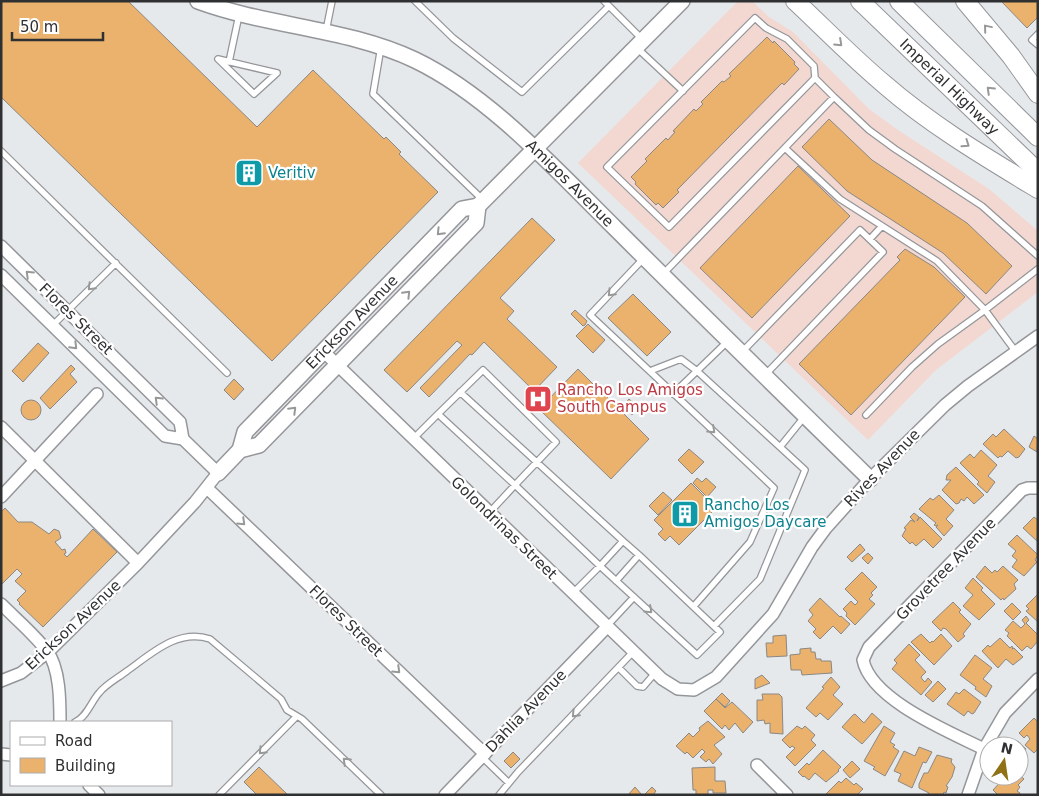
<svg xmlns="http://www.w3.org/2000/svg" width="1039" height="796" font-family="'DejaVu Sans',sans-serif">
<rect width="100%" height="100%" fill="#e6e9ec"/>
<!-- commercial -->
<path fill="#f2d8d1" d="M738 1H752L769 17 793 32 869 109 898 130 989 189 1038 231V292L936 370 868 440 578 163Z"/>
<!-- building -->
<path fill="#ebb26e" stroke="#8a8784" d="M1 1H128L257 127 313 70 384 139 386 137 401 152 399 154 438 192 272 361 1 97Z
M1001 1H1038V17L1027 28Z
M767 37 773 43 774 41 795 62 794 64 799 69 784 85 782 83 677 190 679 192 663 208 658 203 656 205 635 184 636 182 631 177 647 161 645 159 666 138 668 140 675 132 673 131 694 109 696 111 703 104 701 102 722 81 724 82 731 76 729 74Z
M829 119 872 160 967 223 1012 266 986 294 943 253 847 191 802 147Z
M798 166 850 216 752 318 700 268Z
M532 218 555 240 500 298 514 311 507 319 557 367 534 391 484 342 472 355 470 354 429 397 420 388 462 345 457 341 407 392 384 370Z
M905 249 934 267 965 297 851 415 799 364 900 260 897 257Z
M633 294 671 332 647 356 608 318Z
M575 310 587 321 585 325 583 326 571 314Z
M588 324 605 340 593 353 576 336Z
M38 343 49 353 23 382 12 371Z
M71 365 75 369 70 374 77 382 50 409 40 398Z
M578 369 600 391 607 384 612 389 605 395 649 439 611 479 539 409Z
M234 379 244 389 234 400 224 390Z
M629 399 639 408 632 415 622 406Z
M21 410a10 10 0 1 1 20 0a10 10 0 1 1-20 0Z
M1004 429 1025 449 1019 457 1016 458 1008 451 1002 457 1000 456 998 458 983 444 993 434 996 437Z
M1034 436 1037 438 1038 436 1037 452 1029 447Z
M689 449 704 462 692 474 678 460Z
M981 450 997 465 988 476 995 482 987 493 977 484 979 482 960 463 970 454 974 458Z
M956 467 984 495 974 504 967 497 964 501 961 499 959 503 956 504 942 490 951 480H946L947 475Z
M697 478 702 482 706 478 716 487 707 497 693 483Z
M691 483 716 508 679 545 670 536 665 541 658 534 663 529 654 520Z
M663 492 672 500 658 515 649 506Z
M939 495 954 510 946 519 953 526 944 536 936 527 938 525 936 526 934 525 936 523 919 509 930 498 933 500Z
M5 508 18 522H32L49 534 54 529 59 531 61 538 55 542 62 550 65 549 66 553 64 554 67 557 93 529 117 552 43 627 19 604 20 603 17 600 26 591 15 581 22 574 17 569 1 585V512Z
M914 513 919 517 917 521 920 517 942 539 933 548 924 539 916 546 912 542 910 544 902 536 906 529 904 528 911 520 915 522 910 517Z
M1034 517 1038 520V542L1023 528Z
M1017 535 1038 555 1035 560 1037 562 1024 576 1012 567 1017 560 1012 556 1016 551 1008 544Z
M860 544 865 550 852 562 847 557Z
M868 553 873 558 868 564 862 558Z
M985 566 992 573 995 570 997 572 1003 566 1018 580 1014 584 1016 589 1004 600 1003 598 1001 600 976 577Z
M862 572 877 587 871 593 873 595 869 599 875 604 855 625 846 616 847 613 843 609 851 601 855 605 858 602 845 589Z
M973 578 983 588 981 590 995 604 979 620 963 606 973 595 965 588Z
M1038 594V622L1026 611 1029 609 1026 606Z
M820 598 840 617 841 616 850 624 841 634 833 626 820 639 813 632 816 629 808 621 813 615 809 610Z
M953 602 961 610 959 612 971 624 963 634 965 636 958 642 946 629 943 628 941 631 932 622Z
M1012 603 1021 612 1013 620 1004 611Z
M1026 616 1029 620 1026 623 1038 635V641L1031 649 1027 646 1022 651 1007 636 1009 633 1005 630 1013 621 1021 628 1025 624 1022 620Z
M921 634 930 643 932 641 933 642 941 634 952 646 934 665 911 642Z
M786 635 787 656 767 657 766 643H773V636Z
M1000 638 1010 648 1012 646 1013 648 1012 649 1014 648 1023 657 1013 665 1006 659 998 668 982 651 988 645 990 647Z
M909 644 920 655 915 660 926 672 921 677 922 679 925 682 928 678 932 682 921 695 892 669 897 663 894 660Z
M811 648V652H815L816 659H821V661H831L832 673 802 675 801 670H791L790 655 800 654V649Z
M975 655 992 668 983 679 992 686 986 697 975 689 976 687 960 675Z
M762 675 770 683 755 689V679Z
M831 677 840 687 833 695 843 704 828 720 820 713 816 717 806 708 824 688 822 687Z
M938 681 946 689 933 702 925 695Z
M964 689 981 702 974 713 972 714 968 711 964 716 947 704 956 692 959 694Z
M722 693 730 701 725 707 716 699Z
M762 694H779L782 697 783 734 770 733V723L765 724 764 720 757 721V700H763Z
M716 699 725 708 732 702 753 722 743 733 735 723 729 730 725 725 722 729 704 711Z
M872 713 882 722 862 744 842 727 853 715 855 714 864 723Z
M1034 718 1038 722V749L1034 753 1025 745 1030 739 1027 735 1024 738 1019 733Z
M708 721 725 737 714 745 722 754 713 764 709 759 706 762 700 757 705 752 702 749 693 758 687 752 685 754 676 746 689 733 693 737 700 730 699 728Z
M797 726 802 729 805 726 815 735 811 740 816 745 795 766 786 757 795 748 792 746 790 748 782 740Z
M884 726 895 733 890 742 895 745 893 747 899 751 885 776 873 769 875 767 864 761Z
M1018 741 1026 749 1023 753 1025 755 1021 759 1019 757V746H1013Z
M919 747 932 752 926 763 923 762 912 788 898 781 901 774 894 771 904 751 915 756Z
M823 750 841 767 838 770 839 771 826 782 815 773 809 780 804 776 803 777 798 772 807 763 809 765Z
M513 752 520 759 511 768 504 761Z
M937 755 952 759 951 762 955 767 952 777 946 786 948 787 946 793 944 792 943 795H928L929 793 919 788V784L924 773H928Z
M852 761 860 769 850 778 843 770Z
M259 767 288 795H257L244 782Z
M715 767V781H725L726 793H713V790H708V795H696V790H693L692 768Z
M1019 775 1024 779 1018 785 1020 787 1017 791 1020 793 1019 795H998L993 790 1006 776H1009L1012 779Z
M846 778 854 785 856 783 863 789 857 795H825L839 781 841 783Z
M635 787 642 795H628Z
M652 787 656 791 653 795H644Z"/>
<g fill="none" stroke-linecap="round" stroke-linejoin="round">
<defs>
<path id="lane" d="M415 1 453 38 522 92 609 6
M604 1 642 39
M755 18 766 28 787 39 814 66 815 78 669 227 607 167Z
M326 31 332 1
M1038 34 1032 40 1038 45
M381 47 373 94 483 200
M637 48 683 91
M218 59 277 73 254 94Z
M229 62 239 15
M815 78 834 97
M785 148 840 199 937 261 985 310 938 344 912 367 866 415
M1 151 227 373
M870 239 882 226
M644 258 590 315 774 488 750 542 694 606
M663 274 834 97 869 130 895 149 982 206 1038 256
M53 325 116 263
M1016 352 985 310 1038 269
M741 353 860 230 883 252 765 375
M650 371 681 359 697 371 780 447
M460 392 623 541 600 566 697 655 720 632 639 555 616 581
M673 394 727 342
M438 414 483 370 556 442 515 485 600 566 572 594
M413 439 438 414 515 485 489 513
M623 541 639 555
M607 626 634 597
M714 626 760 579 805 470 780 447 805 416
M619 668 637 686 643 687 655 673
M75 722C86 718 91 702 99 693 106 684 118 678 127 671 151 654 178 628 210 639L281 699 287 710 302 719 381 795
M482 757 509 783
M219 795 296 717
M499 795 518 772 633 652"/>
<path id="street" d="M1 246 180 422 183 439
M1 275 165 436 183 439 218 473 195 502 138 563 48 652 21 673 1 681
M323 351 662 679 678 689 694 690 716 677 773 614 812 547 826 528 870 479 945 405 968 386 1038 336
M1 427 138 563
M207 488 485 754
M1 497 97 394
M1 604C16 619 34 634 47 651 60 668 60 701 60 722
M984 749C950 732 871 700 863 660L869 647 1022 490 1028 488H1038
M1 754 11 755
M757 765 787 795
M89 785 99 795
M445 795 607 627
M968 795 984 749 1005 713 1038 679"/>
<g id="secondary">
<path id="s1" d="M198 1C269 27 347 28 415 60 490 96 557 171 616 229 700 313 785 396 870 479"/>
<path id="s2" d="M240 450 245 432 462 209 478 206 682 1"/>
<path d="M218 473 240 450 259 445 476 223 478 206"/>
</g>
<g id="primary">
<path d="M795 1C825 29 853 58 884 84 931 125 985 157 1038 189"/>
<path id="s3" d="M860 1 1038 172"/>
<path d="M899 1 1038 137"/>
<path d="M965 1 1011 56 1038 94"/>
</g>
</defs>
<!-- lane casing -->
<use href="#lane" stroke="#94969a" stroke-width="8"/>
<!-- street casing -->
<use href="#street" stroke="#94969a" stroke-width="14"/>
<!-- secondary casing -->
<use href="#secondary" stroke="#94969a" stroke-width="18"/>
<!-- primary casing -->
<use href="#primary" stroke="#94969a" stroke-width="20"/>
<!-- lane -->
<use href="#lane" stroke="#fff" stroke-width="5.5"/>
<!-- street -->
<use href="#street" stroke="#fff" stroke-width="11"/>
<!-- secondary -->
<use href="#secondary" stroke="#fff" stroke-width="15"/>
<!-- primary -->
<use href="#primary" stroke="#fff" stroke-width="18"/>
</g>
<!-- one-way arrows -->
<defs><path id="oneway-chevron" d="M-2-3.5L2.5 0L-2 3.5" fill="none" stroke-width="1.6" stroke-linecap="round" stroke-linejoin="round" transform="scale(1.25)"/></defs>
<g stroke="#979898">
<use href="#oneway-chevron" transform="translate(987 28) rotate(-130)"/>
<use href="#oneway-chevron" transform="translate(839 43) rotate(43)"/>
<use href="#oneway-chevron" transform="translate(990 90) rotate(-136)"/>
<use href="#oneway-chevron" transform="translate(966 144) rotate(35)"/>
<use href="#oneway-chevron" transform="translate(440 232) rotate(134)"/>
<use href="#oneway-chevron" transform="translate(29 274) rotate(-136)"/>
<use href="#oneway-chevron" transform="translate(91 287) rotate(135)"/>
<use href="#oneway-chevron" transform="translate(611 293) rotate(134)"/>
<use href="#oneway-chevron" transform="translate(407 294) rotate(-46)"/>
<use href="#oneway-chevron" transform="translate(74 346) rotate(45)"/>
<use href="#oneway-chevron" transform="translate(158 400) rotate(-136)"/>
<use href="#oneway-chevron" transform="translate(293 410) rotate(-45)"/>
<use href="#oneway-chevron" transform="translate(712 430) rotate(43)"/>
<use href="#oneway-chevron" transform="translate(242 522) rotate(44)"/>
<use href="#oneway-chevron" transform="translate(649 610) rotate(43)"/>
<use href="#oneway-chevron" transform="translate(397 670) rotate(44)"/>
<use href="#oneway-chevron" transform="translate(575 714) rotate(134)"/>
<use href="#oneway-chevron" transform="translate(262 751) rotate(134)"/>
<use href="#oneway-chevron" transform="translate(346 761) rotate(-136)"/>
</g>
<!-- icons -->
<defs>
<symbol id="building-square" viewBox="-11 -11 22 22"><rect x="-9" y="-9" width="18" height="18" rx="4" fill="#0f9aa8" stroke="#fff"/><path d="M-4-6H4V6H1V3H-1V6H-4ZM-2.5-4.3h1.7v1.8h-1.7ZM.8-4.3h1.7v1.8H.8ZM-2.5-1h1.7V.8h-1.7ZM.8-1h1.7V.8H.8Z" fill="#fff"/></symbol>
<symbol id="hospital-square" viewBox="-11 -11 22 22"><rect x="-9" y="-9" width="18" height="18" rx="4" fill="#e0444e" stroke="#fff"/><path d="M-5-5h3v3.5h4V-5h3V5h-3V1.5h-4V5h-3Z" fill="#fff"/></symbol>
</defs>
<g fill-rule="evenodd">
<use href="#building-square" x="233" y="157" width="32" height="32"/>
<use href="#hospital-square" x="522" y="383" width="32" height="32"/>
<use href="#building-square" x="669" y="498" width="32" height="32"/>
</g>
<g text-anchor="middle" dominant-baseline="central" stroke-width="4.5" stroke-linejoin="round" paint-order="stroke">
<!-- street labels -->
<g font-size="15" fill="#2f3031" stroke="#fff">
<text stroke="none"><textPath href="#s3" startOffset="124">Imperial Highway</textPath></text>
<text stroke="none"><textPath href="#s1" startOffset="424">Amigos Avenue</textPath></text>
<text transform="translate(76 319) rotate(44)">Flores Street</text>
<text stroke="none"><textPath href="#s2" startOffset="172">Erickson Avenue</textPath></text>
<text transform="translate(882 468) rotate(-46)">Rives Avenue</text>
<text transform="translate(504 528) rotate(44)">Golondrinas Street</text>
<text transform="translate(946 569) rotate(-46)">Grovetree Avenue</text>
<text transform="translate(346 621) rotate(44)">Flores Street</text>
<text transform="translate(73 625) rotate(-43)">Erickson Avenue</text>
<text transform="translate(526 711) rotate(-46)">Dahlia Avenue</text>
</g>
<!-- culture labels -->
<g font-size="15" fill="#0d838f" stroke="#fff" text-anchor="start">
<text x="268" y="173">Veritiv</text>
<text x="704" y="505">Rancho Los<tspan x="704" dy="17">Amigos Daycare</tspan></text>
</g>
<!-- health labels -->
<g font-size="15" fill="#be3a42" stroke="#fff" text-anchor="start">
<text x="557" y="390">Rancho Los Amigos<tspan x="557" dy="17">South Campus</tspan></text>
</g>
</g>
<!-- border -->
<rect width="1039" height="796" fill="none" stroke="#2f3031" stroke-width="5"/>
<!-- legend -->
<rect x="10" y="721" width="162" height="65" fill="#ffffff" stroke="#acacad"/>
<rect x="20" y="737" width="25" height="8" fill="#ffffff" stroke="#acacad"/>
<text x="55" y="746" font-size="15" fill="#2f3031">Road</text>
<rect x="20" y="758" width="25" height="15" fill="#ebb26e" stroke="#acacad"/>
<text x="55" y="771" font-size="15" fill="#2f3031">Building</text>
<!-- north arrow -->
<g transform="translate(1004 761) rotate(13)"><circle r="24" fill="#ffffff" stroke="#acacad"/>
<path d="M0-4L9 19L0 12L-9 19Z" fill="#907116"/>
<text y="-8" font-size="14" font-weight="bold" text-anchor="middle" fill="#2f3031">N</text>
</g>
<!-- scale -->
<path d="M12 32v8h91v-8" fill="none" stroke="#2f3031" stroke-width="2.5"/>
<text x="20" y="32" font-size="15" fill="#2f3031" stroke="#ffffff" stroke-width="4" paint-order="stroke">50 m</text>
</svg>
